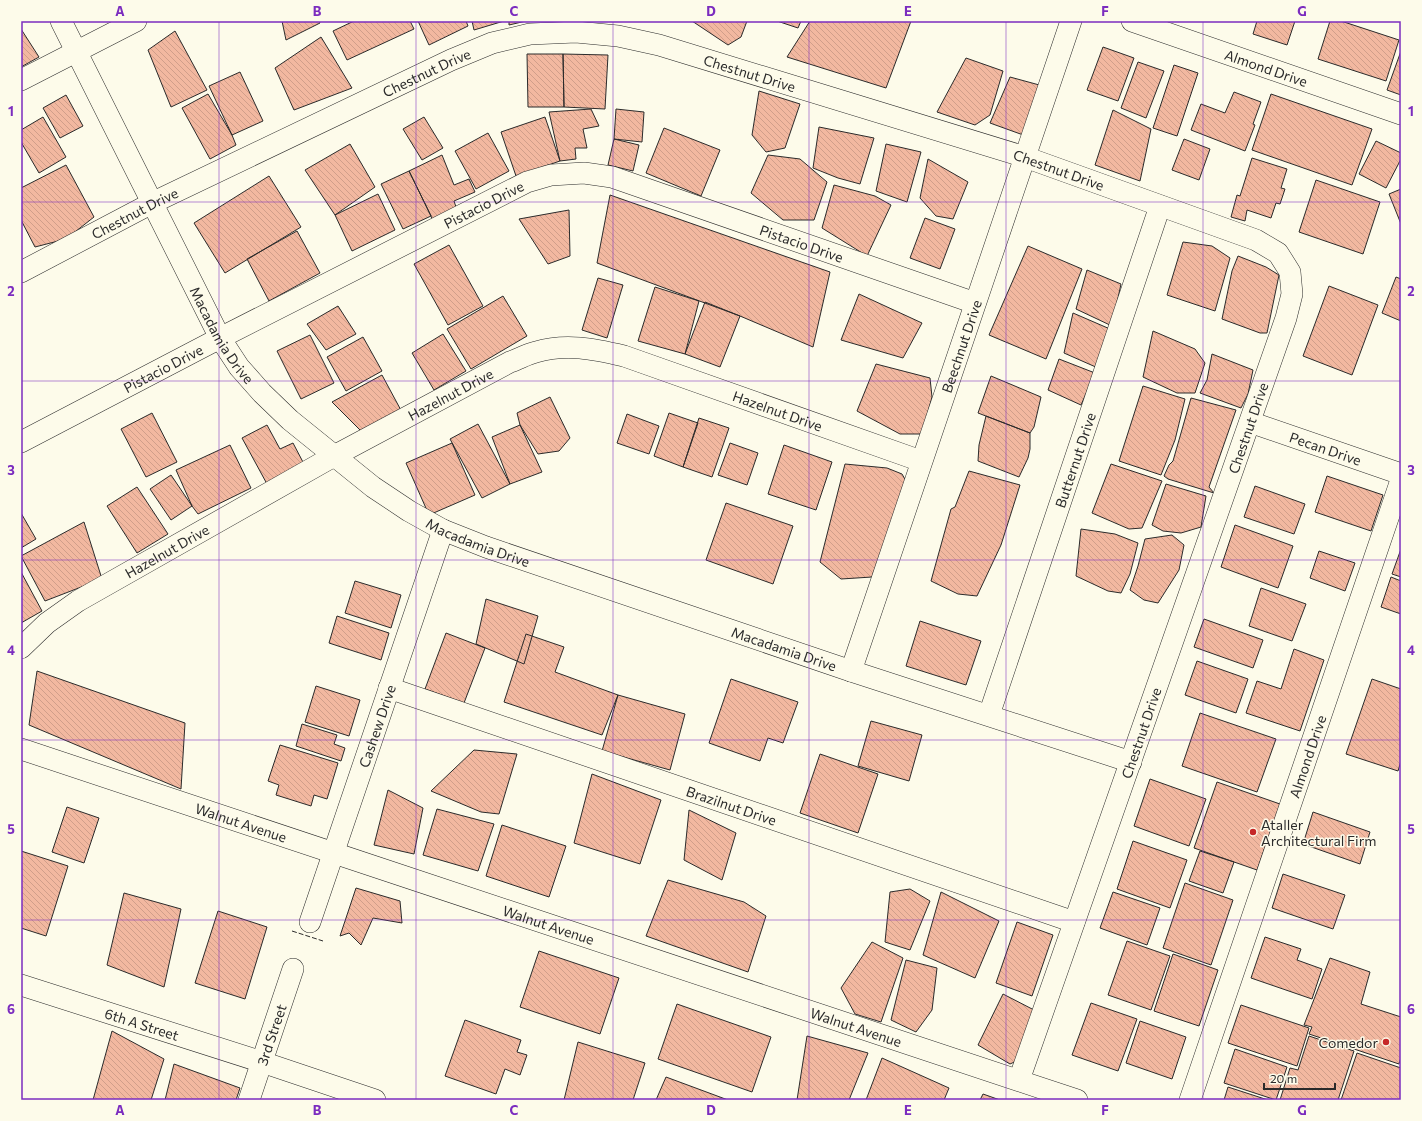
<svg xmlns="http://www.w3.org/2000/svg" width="1422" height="1121" font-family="Commissioner,sans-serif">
<defs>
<pattern id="building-back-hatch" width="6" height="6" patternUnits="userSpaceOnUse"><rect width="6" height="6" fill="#f2b8a0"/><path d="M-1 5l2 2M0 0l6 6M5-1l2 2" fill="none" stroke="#d09e8a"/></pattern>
</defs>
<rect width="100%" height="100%" fill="#fdfbea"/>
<!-- building -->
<path fill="url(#building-back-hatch)" stroke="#2b2b2b" d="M282 21H319L320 23 286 40Z
M354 21H410L414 29 347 60 333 31Z
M418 21H466L468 26 429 45Z
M472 21H504L474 30Z
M509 21H526L509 25Z
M692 21H747L741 37 728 45Z
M777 21H801L798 28Z
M810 21H911L886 88 787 57Z
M1257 21H1295L1287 45 1253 34Z
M1330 21H1341L1399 40 1386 81 1318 59Z
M21 29 39 57 21 67Z
M175 31 207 90 171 107 148 50Z
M321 37 352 88 294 110 275 68Z
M1103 47 1134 58 1118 101 1087 90Z
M1401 51V95L1387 90Z
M527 54H563L564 107H528Z
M563 54 608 55 605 109 564 107Z
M966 58 1003 71 990 115 975 125 937 112Z
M1138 62 1164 71 1146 118 1121 108Z
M1174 65 1198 73 1177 136 1153 128Z
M240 72 263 121 232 135 209 86Z
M1010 77 1043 86 1026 136 990 123Z
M759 91 800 104 785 148 766 152 752 135Z
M1234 92 1261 102 1253 124 1255 125 1245 151 1191 130 1201 104 1225 113Z
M208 94 232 135 236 145 210 159 182 108Z
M1271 94 1372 129 1352 185 1252 150Z
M66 95 83 126 60 138 43 108Z
M591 109 599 126 583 129 587 148H575L576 159 560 161 549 112Z
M616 109 644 112 642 142 614 139Z
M1113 110 1151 129 1140 181 1095 165Z
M43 117 66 157 39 173 21 142V130Z
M424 117 443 148 422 160 403 129Z
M545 117 560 161 516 176 501 132Z
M819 127 874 138 860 184 838 178 813 168Z
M664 128 720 150 701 196 646 173Z
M488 133 509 171 476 189 455 151Z
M614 139 639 145 633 171 608 165Z
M1184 139 1210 149 1199 180 1172 170Z
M1376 141 1401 153V159L1386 188 1359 174Z
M350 144 375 187 335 215 305 170Z
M886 144 921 152 907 202 876 191Z
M442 155 454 185 469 179 475 192 454 201 458 213 433 223 431 216 409 171Z
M768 155 800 159 827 182 814 220H783L751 193Z
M1252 158 1287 169 1281 188 1285 189 1280 204 1276 203 1271 218 1247 210 1245 221 1231 217 1237 195 1240 196Z
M928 159 968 182 953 219 936 216 920 198Z
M66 165 94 217 66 239 35 247 21 220V188Z
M409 171 431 216 403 229 381 184Z
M269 176 301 227 225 273 194 223Z
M1316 180 1380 202 1363 254 1299 232Z
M834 185 875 196 891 205 867 256 822 228Z
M1401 189V224L1389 194Z
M378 194 395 230 352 251 335 215Z
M610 195 830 272 813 347 740 316 597 263Z
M569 210 570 256 548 264 519 219Z
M925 218 955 229 940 269 910 258Z
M297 231 320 273 269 301 247 259Z
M1183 242 1212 246 1230 258 1215 311 1167 295Z
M449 245 483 306 448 325 414 264Z
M1028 246 1082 269 1046 359 989 335Z
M1238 256 1266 267 1279 275 1267 333H1260L1222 319 1232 271Z
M1087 270 1121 284 1112 326 1076 309Z
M1396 277 1401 279V321L1382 313Z
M598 278 623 285 607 338 582 330Z
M1329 286 1378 305 1352 375 1303 356Z
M655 287 699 301 685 354 638 341Z
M859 294 922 323 903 358 841 340Z
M503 296 527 336 471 369 447 329Z
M705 302 740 316 720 367 685 354Z
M338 306 356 334 326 350 307 324Z
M1073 313 1110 329 1098 368 1064 353Z
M1153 331 1195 349 1205 363 1195 393H1177L1143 377Z
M443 334 466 371 434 390 412 353Z
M310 335 334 383 301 399 277 351Z
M363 337 382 371 346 391 327 357Z
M1212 354 1253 370 1248 394 1241 408 1200 393 1207 380Z
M1059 359 1095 373 1081 405 1048 390Z
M876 364 930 378 932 397 922 434H900L857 411Z
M382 375 403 414 364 434 332 402Z
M991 376 1041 397 1034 427 1030 433 978 413Z
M1143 386 1185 399 1175 440 1161 475 1119 461Z
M550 397 570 438 559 451 538 454 520 425 517 413Z
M1191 398 1236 410 1209 487 1214 493 1168 479 1164 476 1169 465 1173 461Z
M152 413 177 462 146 477 121 429Z
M669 413 698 423 683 467 654 456Z
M627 414 659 426 649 454 617 443Z
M986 416 1030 433V449L1028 458 1019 477 978 461 979 445Z
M699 418 729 428 712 477 683 467Z
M478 424 510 484 482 498 450 439Z
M267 425 280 449 293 443 304 464 267 484 242 438Z
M520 425 542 472 510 484 492 437Z
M452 443 475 495 429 515 406 463Z
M730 443 758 453 747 485 718 475Z
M230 445 251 488 198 514 192 506 176 470Z
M784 445 832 462 816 510 768 494Z
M845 464 887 468 902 474 906 481 872 577 841 579 820 562Z
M1111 464 1162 481 1142 528 1129 529 1092 513Z
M969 471 1020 485 1001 545 977 596 958 594 931 581 951 509 955 507Z
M171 475 192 506 171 520 150 489Z
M1327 476 1383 495 1371 531 1315 512Z
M1166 484 1206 496 1201 527 1181 533 1163 531 1152 525Z
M1255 486 1305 504 1294 534 1244 517Z
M137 487 168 534 137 553 107 506Z
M726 503 793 526 773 584 706 560Z
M21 513 36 539 21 548Z
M84 522 102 579 45 601 21 556Z
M1235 525 1293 546 1278 588 1221 567Z
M1081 529 1115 534 1138 543 1130 574 1121 593 1108 591 1076 576Z
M1172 535 1184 545 1179 570 1158 603 1144 600 1130 590 1138 566 1145 539Z
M1401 549V577L1392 574Z
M1319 551 1355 563 1345 591 1310 578Z
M21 572 42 611 21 623Z
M1391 577 1401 581V614L1381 607Z
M355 581 401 595 391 628 345 613Z
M1261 588 1306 604 1292 641 1249 626Z
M486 599 538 616 524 664 476 644Z
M337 616 389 633 381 660 329 643Z
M1204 619 1263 640 1253 668 1194 647Z
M920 621 981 641 966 685 906 666Z
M446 633 485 648 464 703 425 689Z
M526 634 564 647 555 672 618 695 602 735 504 702Z
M1294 649 1324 660 1300 731 1246 713 1257 681 1281 689Z
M1197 661 1248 679 1236 713 1185 695Z
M37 671 185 723 181 789 29 725Z
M731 679 798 702 783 743 768 738 760 761 709 743Z
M1372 679 1401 689V761L1398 771 1346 754Z
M316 686 360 700 349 736 305 722Z
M618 695 685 714 670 770 602 751Z
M1200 713 1276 739 1257 792 1182 766Z
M871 721 922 735 909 781 858 766Z
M302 724 337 735 334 744 345 748 341 761 296 746Z
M280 745 338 763 327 799 314 795 311 806 276 795 279 785 268 781Z
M474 750 517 754 499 814 481 812 431 791Z
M820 754 878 774 858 833 800 813Z
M592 774 661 800 640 864 574 843Z
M1150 779 1206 799 1189 846 1134 826Z
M1217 782 1280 804 1257 870 1194 848Z
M388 790 423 808 414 854 374 845Z
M67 807 99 818 84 863 52 852Z
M437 809 494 824 478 871 423 855Z
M689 810 736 833 722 880 684 860Z
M1313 812 1370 832 1360 864 1303 844Z
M502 825 566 846 549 897 486 876Z
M1133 841 1187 860 1170 908 1117 889Z
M21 851 68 866 46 936 21 928Z
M1200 851 1234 862 1223 893 1189 881Z
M1283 874 1345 895 1333 929 1272 908Z
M668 880 744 902 766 916 748 972 646 936Z
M1185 883 1233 900 1211 965 1163 948Z
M356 888 400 901 402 923 373 918 361 945 349 933 340 936Z
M910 889 930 901 910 950 885 942 890 892Z
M941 892 999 921 975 978 923 955Z
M1113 892 1160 908 1147 945 1100 928Z
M124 893 181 909 164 987 107 965Z
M218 911 267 927 245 999 195 983Z
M1017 922 1053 935 1032 996 996 983Z
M1265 937 1301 949 1297 960 1322 969 1312 999 1251 978Z
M1127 941 1170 956 1151 1010 1108 995Z
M872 942 903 958 881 1022 855 1014 841 988Z
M539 951 619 978 600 1034 520 1007Z
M1173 954 1218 970 1199 1026 1154 1011Z
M1330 958 1370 972 1361 1004 1401 1017V1057L1399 1064 1309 1034 1312 1027 1304 1025Z
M906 960 937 968 932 1010 916 1032 891 1020Z
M1003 994 1036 1011 1021 1059 1010 1064 978 1045Z
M1091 1003 1137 1019 1118 1071 1072 1055Z
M677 1004 771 1037 752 1092 658 1059Z
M1241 1005 1309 1028 1297 1066 1228 1043Z
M465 1020 521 1040 517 1052 527 1055 520 1075 505 1069 496 1094 445 1076Z
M1140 1021 1186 1037 1172 1079 1126 1063Z
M112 1031 164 1059 151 1100H93Z
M807 1036 868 1053 849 1100H797Z
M1309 1036 1354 1051 1338 1100H1280L1290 1068 1298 1070Z
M578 1042 645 1063 633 1100H564Z
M1235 1049 1287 1067 1276 1100 1224 1083Z
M1357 1053 1401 1068V1100H1341Z
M882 1058 949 1088 944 1100H866Z
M174 1064 240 1088 236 1100H165Z
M666 1077 728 1100H656Z
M1228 1087 1268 1100H1224Z
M983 1094 1000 1100H980Z"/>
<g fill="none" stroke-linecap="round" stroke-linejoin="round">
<defs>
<g id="street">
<path id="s1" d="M61 21 220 338 239 367 262 393 290 420 373 487 409 511 443 530 486 547 851 671 1131 762"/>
<path id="s2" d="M1132 21 1401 114"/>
<path d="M21 80 136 21"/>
<path id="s3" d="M21 272 152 203 451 60 492 43 530 34 576 32 618 36 659 45 1025 157 1256 240 1278 253 1290 272 1292 294 1286 318 1019 1080"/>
<path id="s4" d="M1250 422 1401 474"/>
<path id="s5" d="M21 442 220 338 527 182 551 175 584 173 612 177 975 303"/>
<path id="s6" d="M21 648 47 623 78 601 334 456 510 362C519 359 527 354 536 352 566 343 594 349 624 356L921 461"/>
<path id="s7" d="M851 671 1071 21"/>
<path id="s8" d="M389 688 1074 922"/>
<path id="s9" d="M989 715 1160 206"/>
<path id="s10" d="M21 749 1077 1100"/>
<path id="s11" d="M310 922 443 530"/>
<path id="s12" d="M21 985 262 1062 375 1100"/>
<path id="s13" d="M249 1100 293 969"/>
<path id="s14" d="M1190 1100 1401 480"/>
</g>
</defs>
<!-- street casing -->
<use href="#street" stroke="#2b2b2b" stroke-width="22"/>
<!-- street -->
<use href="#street" stroke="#fdfbea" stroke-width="21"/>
<!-- fence -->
<path stroke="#2b2b2b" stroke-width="1" stroke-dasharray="5 2" stroke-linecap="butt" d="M292 931 323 941"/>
</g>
<!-- grid -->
<path fill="none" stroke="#7b2cbf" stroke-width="1" stroke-opacity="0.55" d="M219 21V1100M416 21V1100M613 21V1100M809 21V1100M1006 21V1100M1203 21V1100M21 202H1401M21 381H1401M21 560H1401M21 740H1401M21 920H1401"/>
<!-- markers -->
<g fill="#c62828" stroke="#fdfbea" stroke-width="1.5">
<circle cx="1253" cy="832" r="4"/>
<circle cx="1386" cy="1042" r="4"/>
</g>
<g text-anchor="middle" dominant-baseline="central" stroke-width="3" stroke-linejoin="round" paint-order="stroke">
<!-- street labels -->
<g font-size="14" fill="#2b2b2b" stroke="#fdfbea">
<text stroke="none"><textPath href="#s2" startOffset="142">Almond Drive</textPath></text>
<text stroke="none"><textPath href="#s3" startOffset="452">Chestnut Drive</textPath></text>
<text stroke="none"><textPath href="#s3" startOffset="788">Chestnut Drive</textPath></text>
<text stroke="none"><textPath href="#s3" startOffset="1112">Chestnut Drive</textPath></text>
<text stroke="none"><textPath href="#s5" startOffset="520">Pistacio Drive</textPath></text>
<text stroke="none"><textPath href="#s3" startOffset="128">Chestnut Drive</textPath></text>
<text stroke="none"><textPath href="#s5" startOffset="856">Pistacio Drive</textPath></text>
<text stroke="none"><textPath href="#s1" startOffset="353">Macadamia Drive</textPath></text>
<text stroke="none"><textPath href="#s7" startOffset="343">Beechnut Drive</textPath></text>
<text stroke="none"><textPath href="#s5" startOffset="160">Pistacio Drive</textPath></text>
<text stroke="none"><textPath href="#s6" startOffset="500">Hazelnut Drive</textPath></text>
<text stroke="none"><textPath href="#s6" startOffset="848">Hazelnut Drive</textPath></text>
<text transform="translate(1248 428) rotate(-71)">Chestnut Drive</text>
<text stroke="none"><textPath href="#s4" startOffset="80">Pecan Drive</textPath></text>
<text stroke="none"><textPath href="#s9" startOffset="269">Butternut Drive</textPath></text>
<text stroke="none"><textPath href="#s1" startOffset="689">Macadamia Drive</textPath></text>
<text stroke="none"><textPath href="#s6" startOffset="176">Hazelnut Drive</textPath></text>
<text stroke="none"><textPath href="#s1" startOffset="1013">Macadamia Drive</textPath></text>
<text stroke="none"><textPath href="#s11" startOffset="207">Cashew Drive</textPath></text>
<text transform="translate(1141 733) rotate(-71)">Chestnut Drive</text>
<text stroke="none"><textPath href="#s14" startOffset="363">Almond Drive</textPath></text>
<text stroke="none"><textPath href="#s8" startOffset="362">Brazilnut Drive</textPath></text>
<text stroke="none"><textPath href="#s10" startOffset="232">Walnut Avenue</textPath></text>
<text stroke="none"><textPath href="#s10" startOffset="556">Walnut Avenue</textPath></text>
<text stroke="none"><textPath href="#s12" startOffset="127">6th A Street</textPath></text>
<text stroke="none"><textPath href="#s10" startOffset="880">Walnut Avenue</textPath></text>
<text stroke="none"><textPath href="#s13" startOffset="69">3rd Street</textPath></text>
</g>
<!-- poi labels -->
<g font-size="14" fill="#2b2b2b" stroke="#fdfbea" text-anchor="start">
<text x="1261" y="824">Ataller<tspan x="1261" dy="16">Architectural Firm</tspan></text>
<text x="1378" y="1042" text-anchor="end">Comedor</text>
</g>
</g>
<!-- border -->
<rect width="1422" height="1121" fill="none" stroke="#fdfbea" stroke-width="44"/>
<!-- scale -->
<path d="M1264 1083v6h71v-6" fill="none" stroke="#2b2b2b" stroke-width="2"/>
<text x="1270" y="1083" font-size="12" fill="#2b2b2b" stroke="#fdfbea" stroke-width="3" paint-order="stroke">20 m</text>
<rect x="22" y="22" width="1378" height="1077" fill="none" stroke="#7b2cbf" stroke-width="1.5"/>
<g font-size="13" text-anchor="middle" font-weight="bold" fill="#7b2cbf">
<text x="120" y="16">A</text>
<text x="317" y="16">B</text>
<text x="514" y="16">C</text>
<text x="711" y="16">D</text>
<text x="908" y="16">E</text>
<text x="1105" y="16">F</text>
<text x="1302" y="16">G</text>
<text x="11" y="116">1</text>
<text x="1411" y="116">1</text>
<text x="11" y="296">2</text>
<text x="1411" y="296">2</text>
<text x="11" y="475">3</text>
<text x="1411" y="475">3</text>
<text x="11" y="655">4</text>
<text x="1411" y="655">4</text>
<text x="11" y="834">5</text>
<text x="1411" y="834">5</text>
<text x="11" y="1014">6</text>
<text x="1411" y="1014">6</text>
<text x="120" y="1115">A</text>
<text x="317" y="1115">B</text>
<text x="514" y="1115">C</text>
<text x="711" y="1115">D</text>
<text x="908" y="1115">E</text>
<text x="1105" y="1115">F</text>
<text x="1302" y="1115">G</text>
</g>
</svg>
